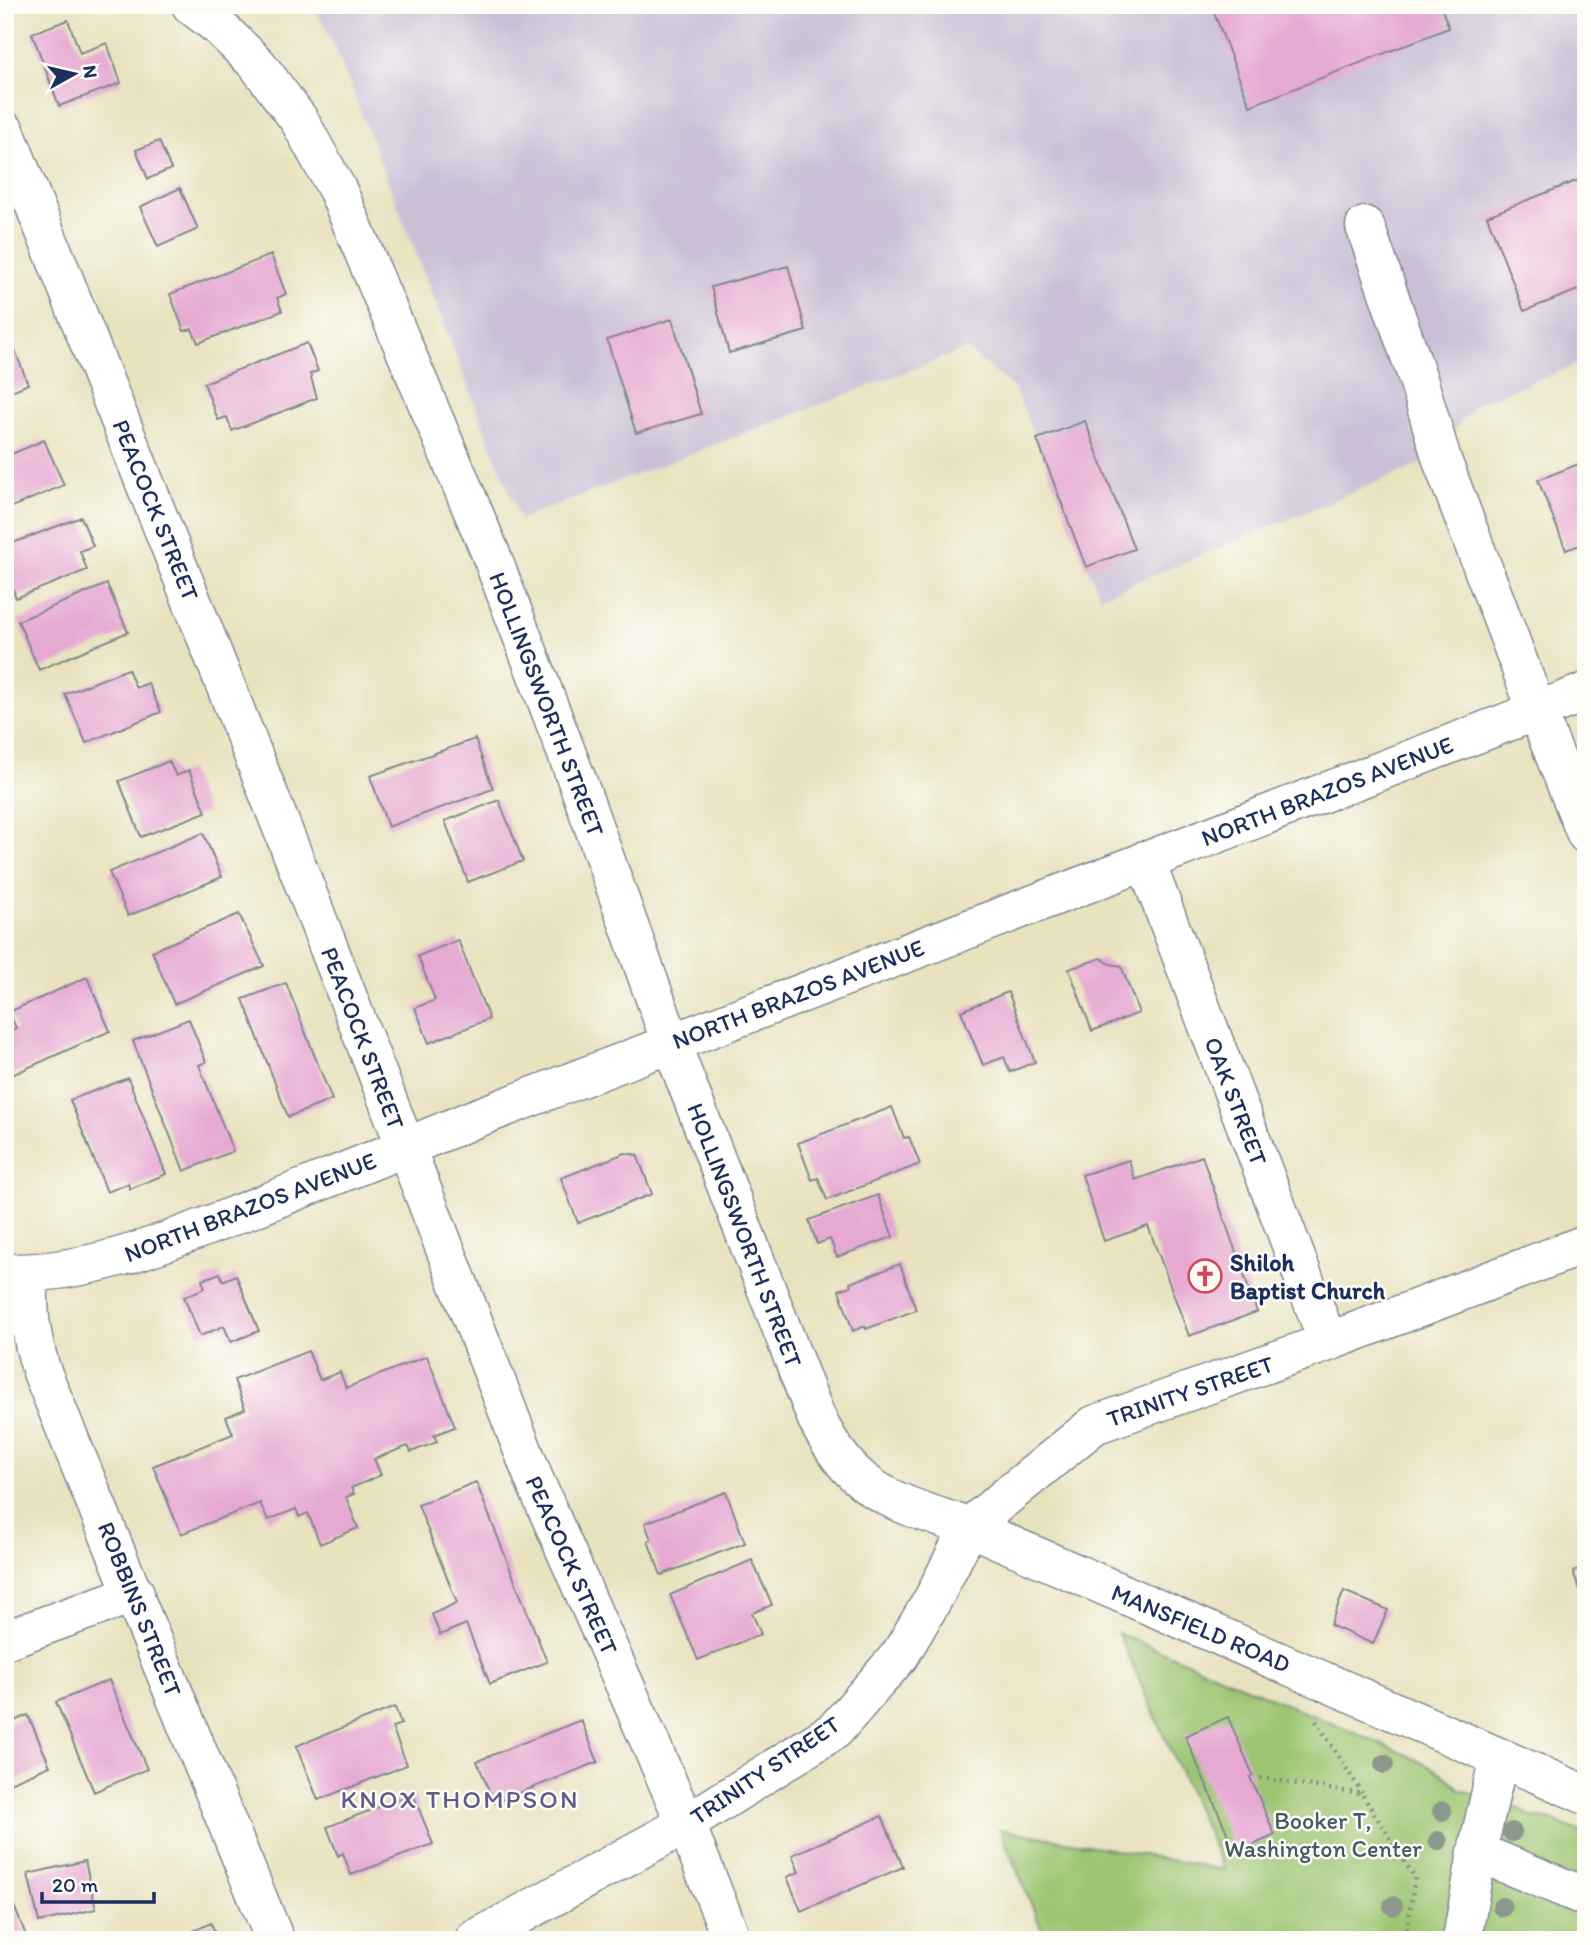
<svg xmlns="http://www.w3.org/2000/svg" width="1591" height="1945" font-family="Itim,sans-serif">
<rect width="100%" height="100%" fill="#fdfcf7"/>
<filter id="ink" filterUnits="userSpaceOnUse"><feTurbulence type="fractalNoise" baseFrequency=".0143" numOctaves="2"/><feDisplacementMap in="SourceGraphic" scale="14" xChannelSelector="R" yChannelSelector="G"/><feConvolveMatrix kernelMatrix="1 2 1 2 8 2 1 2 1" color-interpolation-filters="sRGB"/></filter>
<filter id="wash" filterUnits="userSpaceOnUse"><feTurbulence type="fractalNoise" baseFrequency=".00686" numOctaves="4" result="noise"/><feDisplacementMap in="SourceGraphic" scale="28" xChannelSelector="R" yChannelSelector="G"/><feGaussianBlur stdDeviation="1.57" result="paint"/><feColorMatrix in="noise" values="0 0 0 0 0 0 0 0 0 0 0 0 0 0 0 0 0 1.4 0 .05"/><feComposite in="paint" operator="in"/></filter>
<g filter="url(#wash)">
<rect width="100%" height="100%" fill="#e8e2bf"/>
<!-- industrial -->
<path fill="#cabfd6" d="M313 5H1586V361L1476 404 1426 462 1100 597 1015 389 966 349 520 519 336 49Z"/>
<!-- green -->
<path fill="#9dc571" stroke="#5c7a68" stroke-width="2" d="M1118 1633 1409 1756 1442 1773 1460 1789 1519 1809 1533 1817 1551 1820 1586 1834V1940H1046L1000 1829 1224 1870Z"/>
<g id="blocks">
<!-- building -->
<path fill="#e6a9d2" d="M1211 5H1440L1449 28 1250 106Z
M68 20 80 53 107 43 121 83 59 106 32 33Z
M159 141 171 169 148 179 136 150Z
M1586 177V287L1524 311 1487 216Z
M180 188 198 229 158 247 140 207Z
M271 255 286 294 277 298 282 311 198 343 192 329 184 331 170 294Z
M788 266 806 331 729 353 711 287Z
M672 319 701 414 636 433 607 340Z
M11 340 28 384 5 394V342Z
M307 343 318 371 310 374 317 398 232 431 227 417 218 420 204 383Z
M1085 421 1134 549 1086 567 1037 439Z
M44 440 64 485 5 510V457Z
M1586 461V543L1566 550 1538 480Z
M81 517 93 546 80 551 87 570 16 598 10 582 5 583V546Z
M107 584 128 632 39 670 18 621Z
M128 669 136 688 148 683 161 712 86 743 65 694Z
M475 739 493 789 388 827 370 776Z
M169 761 176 776 189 770 206 812 141 837 119 781Z
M499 800 523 861 468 882 445 821Z
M203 833 222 877 128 916 109 872Z
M239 914 264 966 174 1004 152 951Z
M458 940 489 1019 429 1043 415 1008 435 1000 418 956Z
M1101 958 1110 964 1121 966 1139 1013 1092 1031 1069 969Z
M87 977 110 1031 12 1075 5 1060V1033L16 1028 9 1012Z
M286 983 332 1100 288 1117 243 999Z
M1008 992 1035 1062 1010 1072 1004 1057 983 1065 961 1011Z
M189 1019 206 1062 199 1065 233 1151 184 1171 133 1041Z
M128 1078 166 1174 130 1189 128 1184 107 1192 70 1100Z
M892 1107 904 1138 909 1137 920 1164 827 1200 818 1178 812 1180 798 1143Z
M625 1153 637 1155 652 1194 578 1223 561 1178Z
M1202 1156 1257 1312 1189 1336 1148 1226 1104 1241 1082 1175 1129 1160 1135 1180Z
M878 1195 893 1237 837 1257 830 1239 817 1244 809 1220Z
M900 1264 916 1310 866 1329 865 1326 853 1331 839 1290 851 1286 850 1283Z
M220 1273 223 1281 236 1275 259 1331 231 1342 224 1326 200 1336 184 1297 205 1288 202 1280Z
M308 1351 320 1380 340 1372 346 1388 427 1356 455 1427 434 1435 437 1442 411 1452 408 1446 374 1459 381 1475 351 1488 354 1494 346 1497 358 1528 320 1544 308 1513 299 1517 296 1509 268 1520 260 1503 181 1534 153 1466 233 1434 226 1417 245 1409 234 1380Z
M476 1482 547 1662 490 1684 466 1624 440 1635 432 1614 457 1603 418 1505Z
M726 1492 745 1543 661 1575 648 1541 651 1539 645 1523Z
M752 1560 772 1605 752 1613 761 1634 698 1660 670 1595Z
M1586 1567V1605L1573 1572Z
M1344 1591 1388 1610 1373 1644 1330 1625Z
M109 1680 147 1769 94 1792 56 1702Z
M395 1707 401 1724 392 1727 407 1765 318 1800 296 1746Z
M28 1715 50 1766 5 1785V1725Z
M1228 1717 1253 1775 1250 1777 1275 1835 1236 1853 1185 1736Z
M581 1720 598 1762 494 1803 477 1761Z
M413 1794 433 1844 351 1875 343 1853 338 1856 327 1827Z
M882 1816 903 1867 801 1911 787 1877 799 1872 792 1855Z
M85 1861 96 1909 39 1922 28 1874Z
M5 1884 28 1940H5Z
M211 1923 218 1940H173Z"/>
</g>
</g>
<g filter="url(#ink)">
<use href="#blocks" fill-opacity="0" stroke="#82888e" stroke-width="2"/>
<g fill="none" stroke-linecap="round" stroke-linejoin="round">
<defs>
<path id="minor" d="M191 5 218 26 257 64 299 120 338 191 490 552 578 783 671 1043 816 1417C852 1494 895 1502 969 1527L1586 1795
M5 131 294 858 534 1479 686 1824 732 1940
M1365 226 1418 379 1442 460 1537 711 1586 834
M1145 860 1328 1342
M5 1273C96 1275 178 1237 261 1205 331 1177 400 1150 469 1121L1586 692
M29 1273C28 1312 30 1335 42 1372L275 1940
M5 1640 135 1593
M1477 1852 1586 1897
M474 1940 686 1824 835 1730 900 1655 933 1599 969 1527 1094 1425 1328 1342 1586 1244
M1462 1940 1477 1852 1499 1757"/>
</defs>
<!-- minor casing -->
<use href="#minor" stroke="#82888e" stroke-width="41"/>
<!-- path -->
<path stroke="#82888e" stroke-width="4.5" stroke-dasharray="2 5" stroke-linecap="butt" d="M1316 1721 1362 1793
M1260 1778 1362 1794 1415 1878 1405 1940"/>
<!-- minor -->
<use href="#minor" stroke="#fff" stroke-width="38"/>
</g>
<!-- trees -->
<g fill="#8d988d">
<circle cx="1384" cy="1764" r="10"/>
<circle cx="1442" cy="1811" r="10"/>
<circle cx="1512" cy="1832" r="10"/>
<circle cx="1438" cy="1841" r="10"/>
<circle cx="1393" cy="1906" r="10"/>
<circle cx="1502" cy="1907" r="10"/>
</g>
</g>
<!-- icons -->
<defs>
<symbol id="church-ring" viewBox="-11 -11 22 22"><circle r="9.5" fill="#fdfcf7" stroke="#d1495b" stroke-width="1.5"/><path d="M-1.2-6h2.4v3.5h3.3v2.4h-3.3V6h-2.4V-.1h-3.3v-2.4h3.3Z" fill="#d1495b"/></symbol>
</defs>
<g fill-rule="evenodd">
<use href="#church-ring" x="1186" y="1257" width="38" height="38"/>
</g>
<g text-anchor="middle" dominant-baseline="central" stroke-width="5" stroke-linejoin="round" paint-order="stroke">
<!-- street labels -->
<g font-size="24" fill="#1b2f5e" stroke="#fdfcf7">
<text transform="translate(156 510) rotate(68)">PEACOCK STREET</text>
<text transform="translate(547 704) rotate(69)">HOLLINGSWORTH STREET</text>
<text transform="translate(1327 791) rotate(-21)">NORTH BRAZOS AVENUE</text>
<text transform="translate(798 994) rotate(-21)">NORTH BRAZOS AVENUE</text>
<text transform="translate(363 1038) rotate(69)">PEACOCK STREET</text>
<text transform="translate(1236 1101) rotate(69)">OAK STREET</text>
<text transform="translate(250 1207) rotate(-21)">NORTH BRAZOS AVENUE</text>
<text transform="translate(745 1235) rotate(69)">HOLLINGSWORTH STREET</text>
<text transform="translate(1190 1391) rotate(-19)">TRINITY STREET</text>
<text transform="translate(572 1565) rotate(66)">PEACOCK STREET</text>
<text transform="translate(140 1609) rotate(68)">ROBBINS STREET</text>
<text transform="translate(1201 1628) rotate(23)">MANSFIELD ROAD</text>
<text transform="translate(765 1770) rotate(-34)">TRINITY STREET</text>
</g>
<!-- poi labels -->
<g font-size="24" font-weight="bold" fill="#1b2f5e" stroke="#fdfcf7" text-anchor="start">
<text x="1230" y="1262">Shiloh<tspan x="1230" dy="28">Baptist Church</tspan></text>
</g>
<!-- park labels -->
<g font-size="24" fill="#425c64" stroke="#fdfcf7">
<text x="1323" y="1820">Booker T,<tspan x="1323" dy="28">Washington Center</tspan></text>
</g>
<!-- neighbourhood labels -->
<g font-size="26" letter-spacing="2" fill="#625a87" stroke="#fdfcf7">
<text x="460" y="1799">KNOX THOMPSON</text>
</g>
</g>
<!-- margin -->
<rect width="1591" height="1945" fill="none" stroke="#fdfcf7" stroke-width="28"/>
<!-- north arrow -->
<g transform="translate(74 74) rotate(82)" stroke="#fdfcf7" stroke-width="5" paint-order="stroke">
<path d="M0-5L12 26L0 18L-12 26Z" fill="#1b2f5e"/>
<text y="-10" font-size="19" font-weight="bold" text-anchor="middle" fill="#1b2f5e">N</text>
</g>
<!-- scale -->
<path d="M42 1892v10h112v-10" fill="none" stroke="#1b2f5e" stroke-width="3.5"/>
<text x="52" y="1892" font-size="21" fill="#1b2f5e" stroke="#fdfcf7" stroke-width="5" paint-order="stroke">20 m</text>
</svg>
